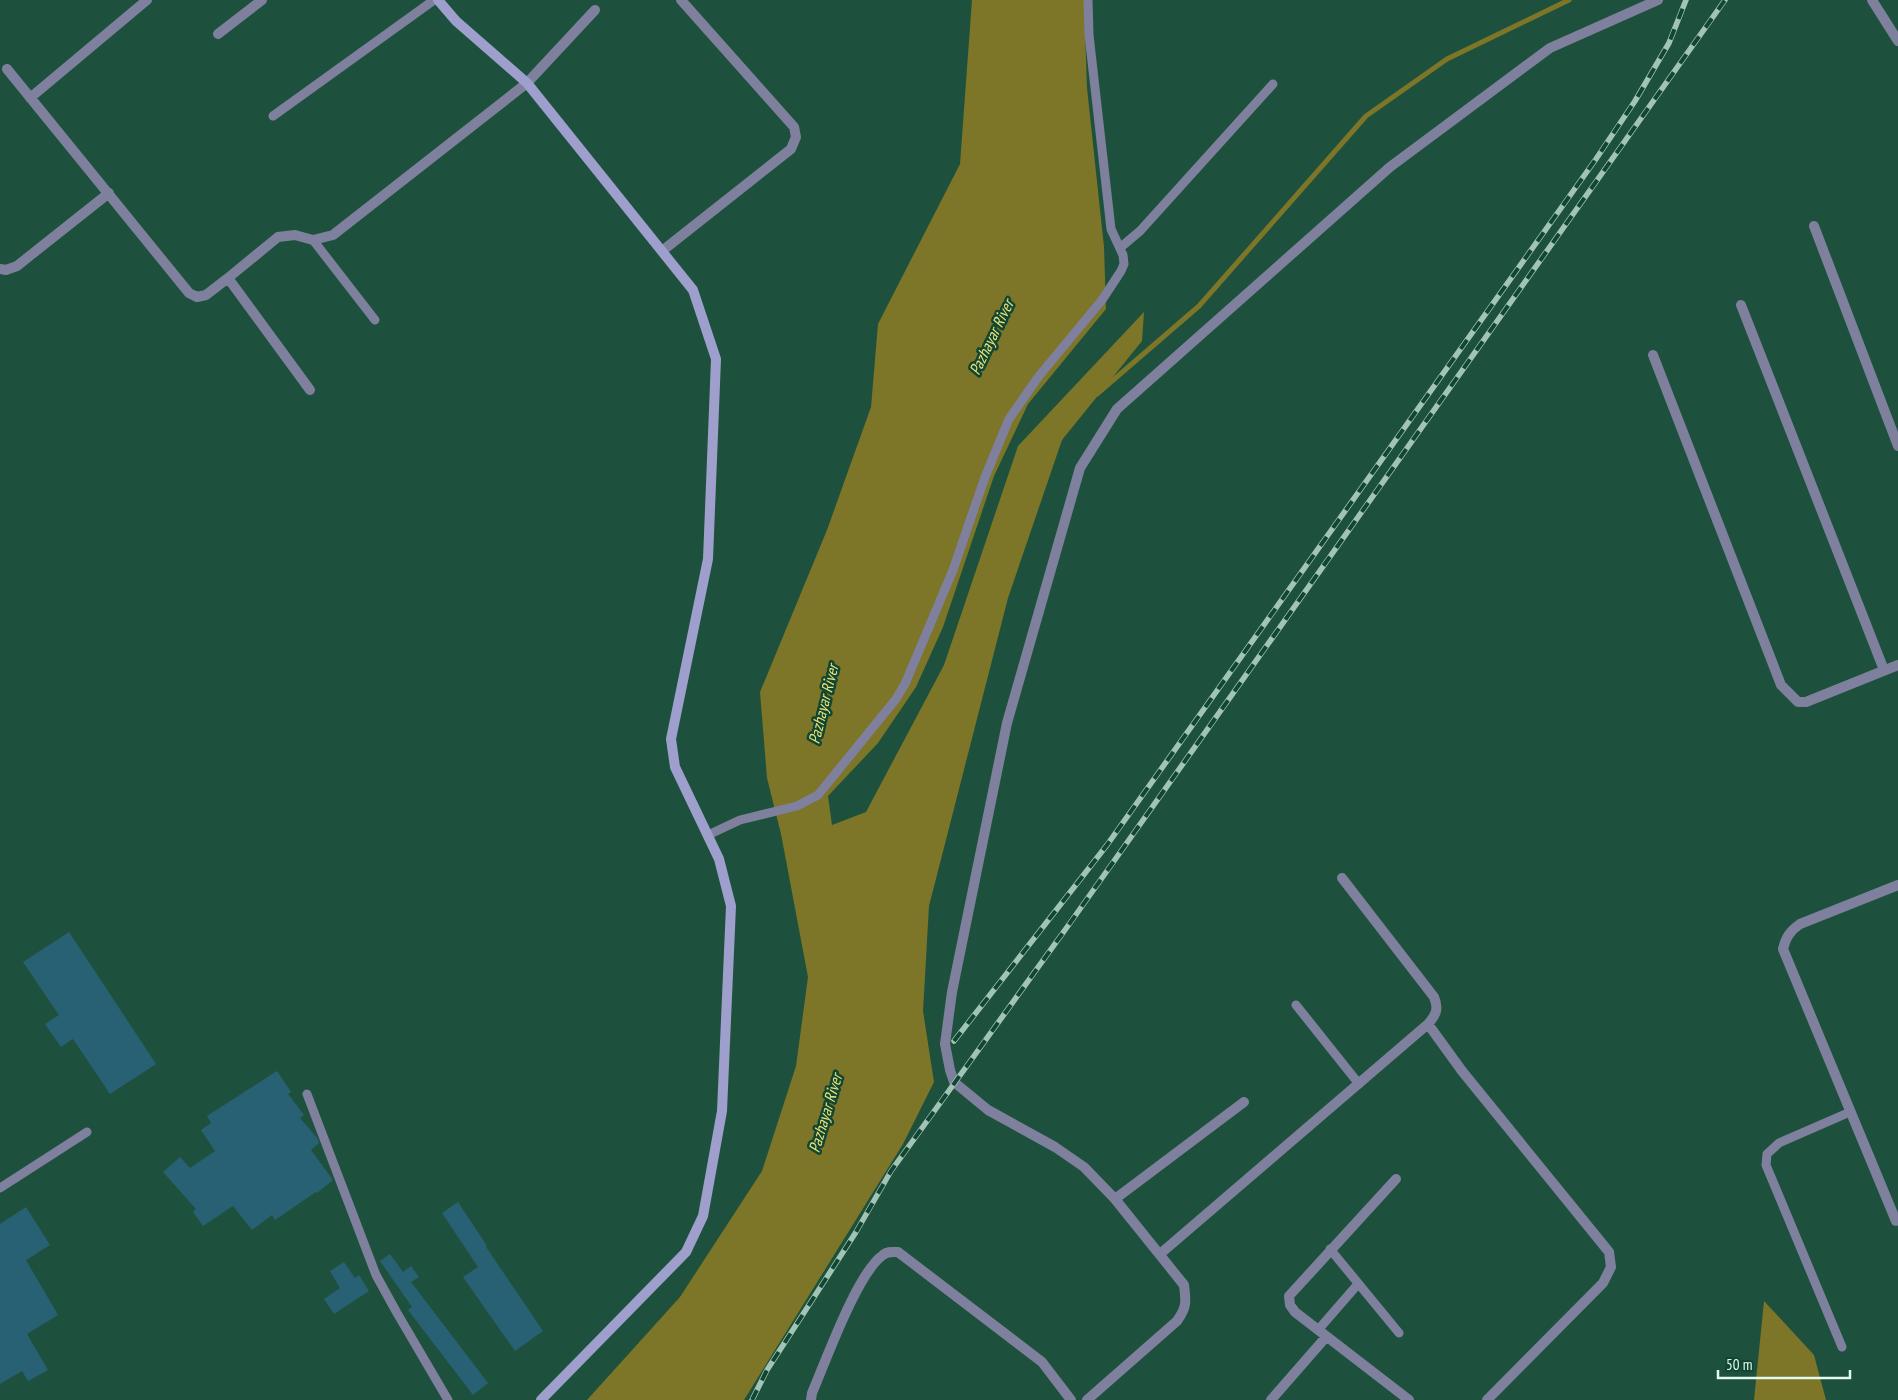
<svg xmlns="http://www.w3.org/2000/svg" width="1898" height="1400" font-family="'PT Sans Narrow',sans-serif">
<rect width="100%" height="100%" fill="#1e513d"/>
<!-- water -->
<path fill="#7d7527" d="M972 0H1084L1087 88 1104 247 1106 309 1028 404 994 476 943 627 916 687 878 743 828 796 832 825 866 812 944 665 1018 446 1144 312 1142 341 1062 440 1008 598 929 906 923 1011 934 1082 903 1144 744 1400H587L680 1297 762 1171 796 1066 808 977 781 834 767 778 760 692 827 530 871 407 878 324 960 164Z
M1764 1301 1814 1355 1826 1400H1754Z"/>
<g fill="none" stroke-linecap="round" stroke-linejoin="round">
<!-- stream -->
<path stroke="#7d7527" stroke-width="5" d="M1097 394 1199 306 1366 116 1447 59 1569 0"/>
</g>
<!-- building -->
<path fill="#296174" d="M69 932 156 1064 110 1094 73 1039 61 1047 45 1024 59 1015 23 962Z
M277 1071 291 1092 288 1094 304 1115 300 1118 318 1139 319 1143 311 1150 333 1180 317 1193 316 1192 275 1220 272 1215 252 1230 233 1206 203 1226 193 1212 196 1209 163 1172 180 1157 190 1168 215 1151 201 1130 211 1123 207 1116Z
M458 1202 487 1246 486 1247 543 1331 515 1351 463 1277 478 1267 442 1213Z
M26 1207 50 1245 26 1260 58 1315 27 1334 48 1370 28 1381 22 1371 0 1384V1224Z
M390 1254 403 1272 411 1266 419 1277 411 1282 488 1383 473 1395 408 1310 412 1307 380 1261Z
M344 1262 355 1278 359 1275 369 1291 334 1314 324 1299 340 1288 330 1271Z"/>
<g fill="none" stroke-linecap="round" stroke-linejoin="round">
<!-- lane -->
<path stroke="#7f809d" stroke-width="9" d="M273 116 434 0
M313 240 375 320
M1121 247 1140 231 1273 84
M708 835 740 820 797 806 818 795 896 699 905 684 953 570 985 477 1009 419 1039 376 1102 300 1121 271 1124 264 1123 255 1111 229 1089 35 1088 0
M1296 1005 1359 1084
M307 1094 376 1275 397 1313 448 1400
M0 1188 87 1132
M1330 1249 1399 1333
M1318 1330 1358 1284
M1842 1347 1766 1165 1767 1154 1779 1143 1850 1112"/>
<!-- street -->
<path stroke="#7f809d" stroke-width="10" d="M1872 0 1898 41
M218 34 262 0
M7 69 189 293 197 297 206 295 228 278 278 237 295 235 313 240 333 235 527 83 595 10
M30 98 147 0
M1814 226 1898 446
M662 251 791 149 796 137 794 127 681 0
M0 269 6 270 17 266 109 193
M228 278 310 390
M1741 305 1884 670
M1653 355 1781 685 1798 702H1806L1898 665
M1428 1024 1462 1071 1609 1252 1611 1267 1603 1283 1487 1400
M1396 1179 1289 1296 1290 1305 1295 1312 1409 1400
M1115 1199 1244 1102
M1896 1221 1783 949C1786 937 1790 931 1800 924L1898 885
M1160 1254 1428 1024C1436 1015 1439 1009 1434 997L1342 878
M811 1400 812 1393C826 1361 857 1273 883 1255 888 1251 892 1252 898 1252L1042 1362 1071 1400
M1087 1400 1177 1321C1187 1307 1186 1302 1184 1285L1115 1199 1084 1167 1055 1147 988 1110 954 1082 950 1070 945 1044 952 992 1007 723 1080 468 1117 409 1390 167 1550 48 1658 0
M1271 1400 1326 1337"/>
<!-- secondary -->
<path stroke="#9e9fcd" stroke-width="10" d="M438 0 456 21 527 83 693 290 716 359 708 559 671 739 675 767 719 859 731 906 722 1111 703 1216 686 1252 541 1400"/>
<defs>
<path id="rail" d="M954 1041 1107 845 1596 159 1635 101 1669 43 1686 0
M752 1400 767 1370 856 1232 891 1171 1070 923 1725 0"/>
</defs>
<!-- rail casing -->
<use href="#rail" stroke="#a1c4b4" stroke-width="5.5"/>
<!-- rail -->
<use href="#rail" stroke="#114632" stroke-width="4" stroke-dasharray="11" stroke-linecap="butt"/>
</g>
<g text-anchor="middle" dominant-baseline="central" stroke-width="5" stroke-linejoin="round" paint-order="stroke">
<!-- water labels -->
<g font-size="16" font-style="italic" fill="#ede379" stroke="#114632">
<text transform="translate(991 337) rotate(-64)">Pazhayar River</text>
<text transform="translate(823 704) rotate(-76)">Pazhayar River</text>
<text transform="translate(825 1113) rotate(-73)">Pazhayar River</text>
</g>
</g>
<!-- scale -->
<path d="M1718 1370v8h132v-8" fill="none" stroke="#e2fcef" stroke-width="2.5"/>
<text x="1726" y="1370" font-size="15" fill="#e2fcef" stroke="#114632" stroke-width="4" paint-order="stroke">50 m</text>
</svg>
